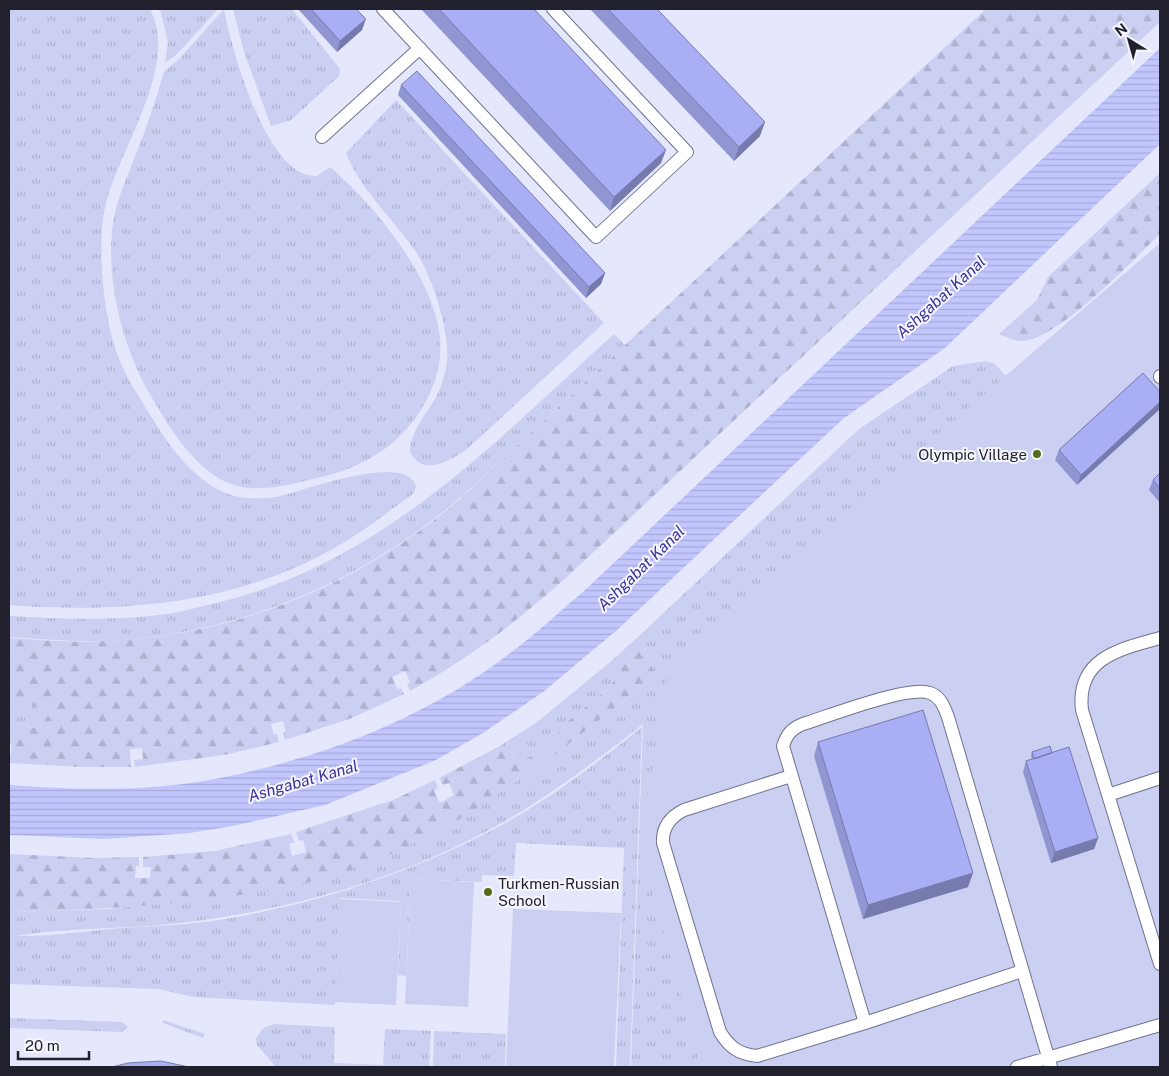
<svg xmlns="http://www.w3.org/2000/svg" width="1169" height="1076" font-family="'Public Sans',sans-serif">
<defs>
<pattern id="grass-tufts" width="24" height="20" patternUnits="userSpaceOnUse" patternTransform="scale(1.25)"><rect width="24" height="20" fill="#cbcff1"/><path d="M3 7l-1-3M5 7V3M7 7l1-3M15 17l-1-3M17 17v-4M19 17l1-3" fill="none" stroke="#aeb1cf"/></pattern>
<pattern id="forest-firs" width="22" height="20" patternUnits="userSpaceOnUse" patternTransform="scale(1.25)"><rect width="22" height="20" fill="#cbcff1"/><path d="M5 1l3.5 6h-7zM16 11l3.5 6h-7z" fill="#aeb1cf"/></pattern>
<pattern id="water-rules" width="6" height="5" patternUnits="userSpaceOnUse" patternTransform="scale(1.25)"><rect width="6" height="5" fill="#c2c6fd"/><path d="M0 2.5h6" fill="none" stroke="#a6aad9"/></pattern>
</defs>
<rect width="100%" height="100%" fill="#e5e8fc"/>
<!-- grass -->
<path fill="url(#grass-tufts)" d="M9 9H150C180 67 118 150 105 207 97 247 103 314 117 353 124 374 137 394 149 413 168 445 196 485 234 496 247 499 262 499 276 497 301 492 408 450 416 487L413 494C394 507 376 522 357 534 254 603 129 614 9 605Z
M160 9H218L177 54 165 63 168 42Z
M224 9C231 47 267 180 317 176L330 167C374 204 435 279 440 338 445 391 406 443 359 464 344 472 325 476 309 480 280 487 247 495 220 479 190 461 169 427 152 398 124 351 107 287 112 232 114 204 126 180 136 154 147 127 156 100 164 72L180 58Z
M233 9H292L340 69 339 76 291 120 271 126 244 52Z
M396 100 604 323 467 449C451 460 423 478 410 452 410 432 427 414 436 397 441 388 446 372 447 361 450 332 432 276 416 252 393 218 361 191 346 153Z
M614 334 625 345C588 379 551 414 514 448 486 475 457 502 426 525 333 594 223 635 107 641 74 642 41 639 9 637V616C61 619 115 621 167 614 182 612 197 607 212 604 380 565 491 445 614 334Z
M986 361 995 364 1006 376 718 1067H631L643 724C597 760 551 795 500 824 407 876 302 907 196 921 137 930 75 926 16 936 50 937 86 931 121 928 160 926 199 924 237 917 328 900 418 870 500 826 551 798 597 763 642 727L630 1067H616L624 848 516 843 514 876 482 875V882L411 879 406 976 398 975 401 901 340 898 335 1005 194 997 158 989 9 984V912L109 909 245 894 318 879 473 811 516 780 536 770 647 682 650 662 639 636 859 429 953 366Z
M609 663 616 678 608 689 567 722 546 750 525 759 500 746 537 722Z
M9 693 49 714 39 729 9 721Z
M9 1018 122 1022 128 1027 122 1032 9 1028Z
M163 1020 205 1034 203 1038 163 1023Z
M274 1024 335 1027 334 1063 383 1065 385 1029 431 1031 429 1066 276 1067 257 1045 256 1038 263 1028Z
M434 1031 506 1034 505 1067 433 1066Z"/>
<!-- forest -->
<path fill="url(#forest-firs)" d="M986 9H1160V22L567 577C518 621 467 660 410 691L407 685 410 682 405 671 392 677 397 689 401 688 404 694 352 718 285 740 283 733 286 732 283 721 271 724 274 735 277 734 279 742 224 755 135 767 134 760 143 759 142 748 130 749 131 767H81L9 763 12 745 9 744V721L39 729 49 714 9 693V638C42 640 74 643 107 641 223 636 333 595 426 526 450 509 471 489 492 469Z
M1160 173V234C1134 259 1056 342 1021 341 1015 341 1006 337 999 334L1037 300 1048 277Z
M639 636 653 670 647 682 536 770C513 782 495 798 473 811 449 826 421 840 396 852 284 903 131 908 9 912V854L95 858 139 857V866H136L135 878H150L151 867H143V857L215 851 291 834 294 842 289 844 292 856 306 852 303 840 299 841 296 832 393 800 435 780 438 788 434 791 440 803 454 795 449 783 443 785 439 778 500 746 525 759 546 750 567 722 608 689 616 678 609 663Z"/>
<!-- garden -->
<path fill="#cbcff1" d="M1160 243V1067H701L642 855 643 823 669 665Z
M411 879 474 882 468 1007 405 1004Z
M340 899 401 902 396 1005 335 1002Z
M513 909 621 913 614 1067H506Z"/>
<!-- water -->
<path fill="url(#water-rules)" d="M1160 48V144L945 348 844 418 617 630 543 692 483 733 436 760 325 805 233 826 190 833 104 839 9 835V785C78 790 151 792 220 778 322 758 426 718 509 654 535 635 559 612 584 591Z"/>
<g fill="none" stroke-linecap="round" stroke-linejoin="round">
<defs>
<path id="service" d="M383 9 596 237 687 152 553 9
M322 137 420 48
M1160 377V376
M1160 638C1120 649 1076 658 1082 710L1160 964
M791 776 684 810C670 817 662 827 663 843L720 1032C730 1048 739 1054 757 1056L865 1023 1022 971
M1108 795 1160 778
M865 1023 783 746C787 734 791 729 803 724 829 716 908 685 930 693 941 697 944 707 948 717L1051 1067
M1017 1067 1160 1025"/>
</defs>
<!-- service casing -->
<use href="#service" stroke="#6f728e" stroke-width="14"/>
<!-- service -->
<use href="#service" stroke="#fff" stroke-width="12"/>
</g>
<!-- wall -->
<path fill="#9196d3" d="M298 9H356L362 30 337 52Z
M421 9H534L661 163 610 211Z
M590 9H657L760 136 734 161Z
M401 85 605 273 601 284 586 298 398 95Z
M1143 373 1077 485 1055 460 1059 450Z
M1160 473V503L1149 490 1153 480Z
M818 742 968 887 863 919 814 756Z
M1032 752 1052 753 1098 838 1094 849 1051 863 1023 772 1026 761 1032 760 1031 756Z"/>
<!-- shaded-wall -->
<path fill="#767aac" d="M366 19 362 30 337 52 340 41Z
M765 122 760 136 734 161 739 147Z
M666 150 661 163 610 211 614 197Z
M605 273 601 284 586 298 589 287Z
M1160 402V409L1077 485 1081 475Z
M1098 838 1094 849 1051 863 1055 852Z
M973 873 968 887 863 919 868 905Z"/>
<!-- building -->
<path fill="#a9aef5" stroke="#767aac" d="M311 9H356L366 19 340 41Z
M439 9H534L666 150 614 197Z
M608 9H657L765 122 739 147Z
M417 71 605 273 589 287 401 85Z
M1143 373 1160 392V402L1081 475 1059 450Z
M1160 473V488L1153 480Z
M923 710 973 873 868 905 818 742Z
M1050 746 1052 753 1034 759 1032 752Z
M1069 747 1098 838 1055 852 1026 761Z
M161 1061 189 1067H112L128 1063Z"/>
<!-- markers -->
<g fill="#586d1c" stroke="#f5f6fd" stroke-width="2">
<circle cx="1037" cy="454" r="5"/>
<circle cx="488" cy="892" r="5"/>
</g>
<g text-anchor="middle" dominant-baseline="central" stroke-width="4" stroke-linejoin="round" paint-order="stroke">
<!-- poi labels -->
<g font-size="15" fill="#20212d" stroke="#f5f6fd" text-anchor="end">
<text x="1027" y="454">Olympic Village</text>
<text x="498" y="883" text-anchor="start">Turkmen-Russian<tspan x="498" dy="17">School</tspan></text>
</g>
<!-- water labels -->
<g font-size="16" font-style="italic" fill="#3c3297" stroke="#f5f6fd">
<text transform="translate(941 297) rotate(-42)">Ashgabat Kanal</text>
<text transform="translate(641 568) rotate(-44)">Ashgabat Kanal</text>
<text transform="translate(303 781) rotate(-16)">Ashgabat Kanal</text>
</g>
</g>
<!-- border -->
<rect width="1169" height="1076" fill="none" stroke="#20212d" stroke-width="20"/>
<!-- north arrow -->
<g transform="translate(1129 40) rotate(323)" stroke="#f5f6fd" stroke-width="4" paint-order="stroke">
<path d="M0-4L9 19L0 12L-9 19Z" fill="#20212d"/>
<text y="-8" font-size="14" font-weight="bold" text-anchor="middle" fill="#20212d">N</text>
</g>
<!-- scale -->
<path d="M18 1051v8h71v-8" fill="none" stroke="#20212d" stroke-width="2.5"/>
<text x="25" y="1051" font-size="15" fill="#20212d" stroke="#f5f6fd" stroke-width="4" paint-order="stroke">20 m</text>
</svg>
